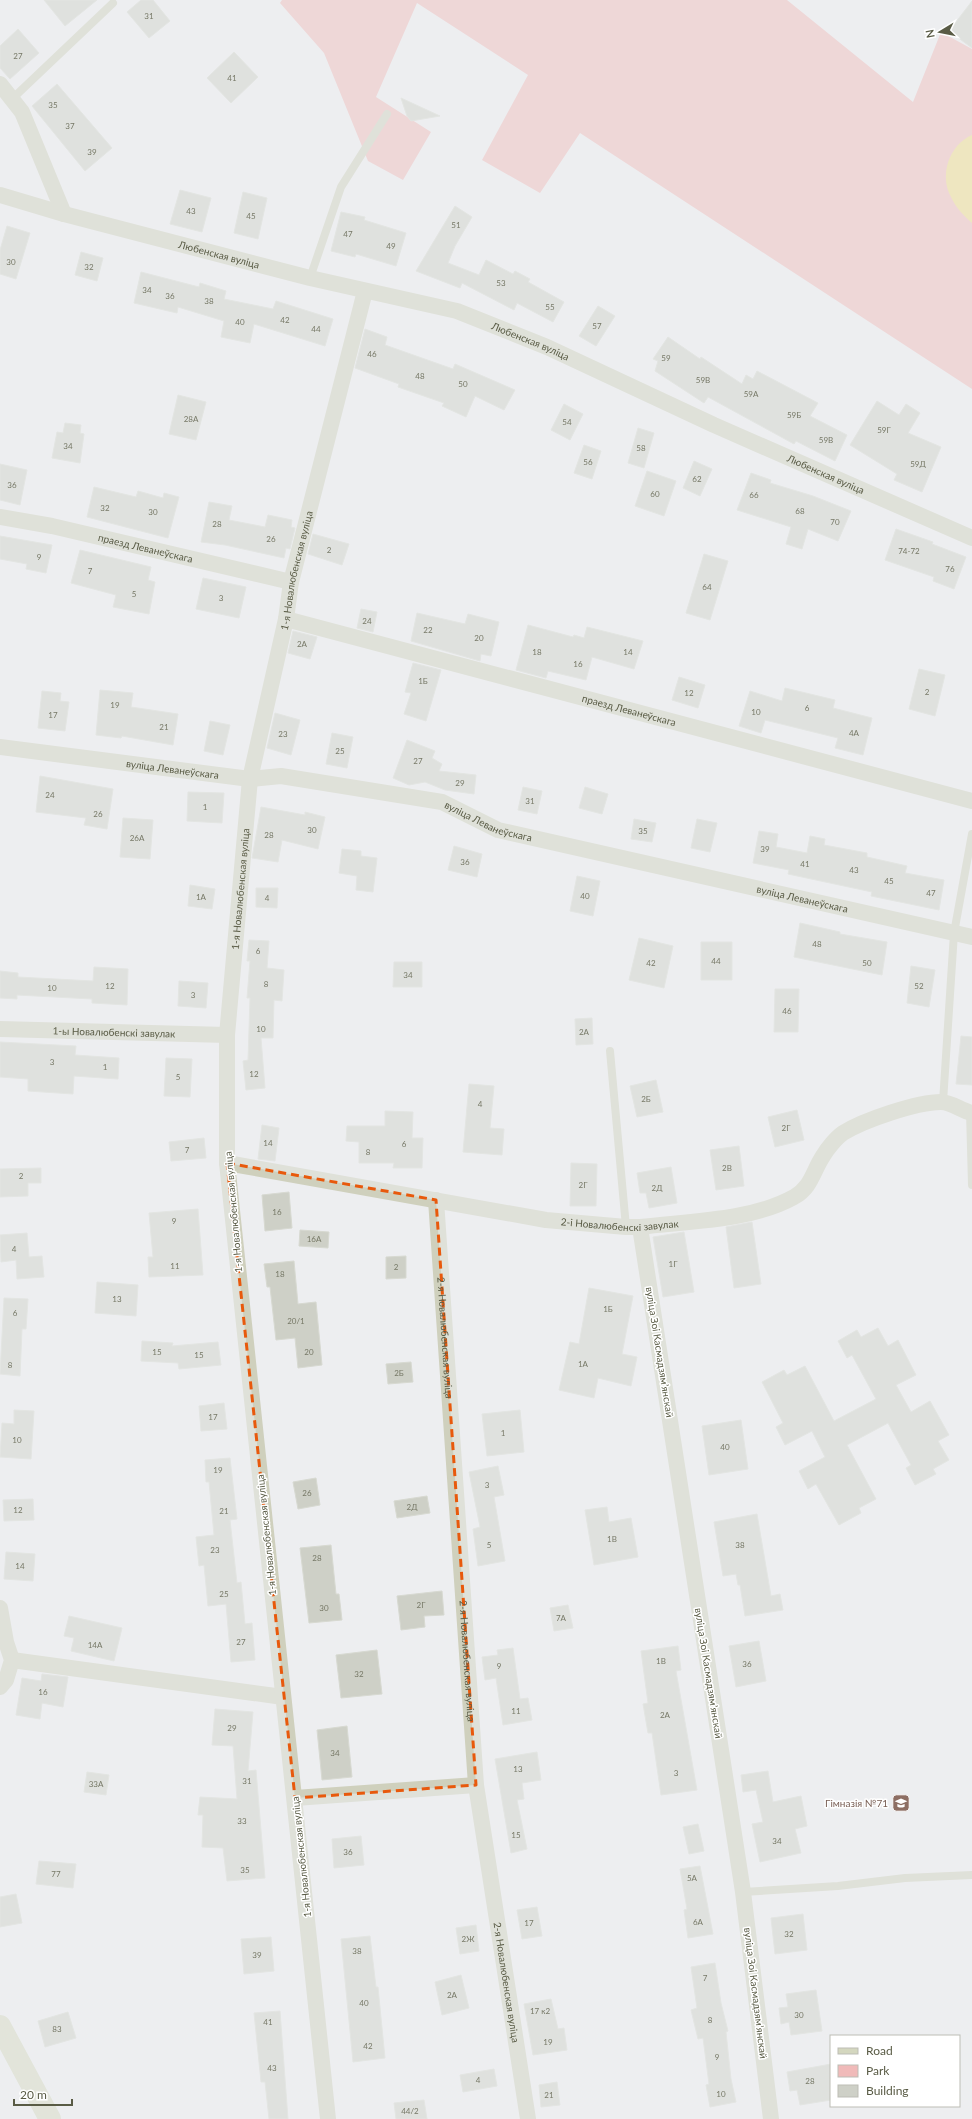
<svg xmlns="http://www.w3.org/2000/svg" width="972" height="2119" font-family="Lato,sans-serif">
<rect width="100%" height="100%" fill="#edeef0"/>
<!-- green -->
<path fill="#f0bab9" d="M282 0H787L913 102 941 32 972 49V389L580 133 540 193 482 160 528 75 417 3 376 97 431 132 403 180 368 161 324 53 280 3Z"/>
<!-- water -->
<path fill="#efdc85" d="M972 135V223C964 216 956 208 951 197 939 175 949 145 972 135Z"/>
<!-- building -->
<path fill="#ced0c7" stroke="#d7d9d1" d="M44 0H97L65 26Z
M141 0H153L170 21 149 38 127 12Z
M972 1V48L949 31Z
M18 29 39 53 10 79 0 68V46Z
M234 52 258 77 231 103 207 78Z
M57 84 112 148 85 171 32 106Z
M401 98 440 116 411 121 407 116Z
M180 190 211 198 202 232 170 224Z
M243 192 267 198 258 239 234 233Z
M455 206 472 217 455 246 448 263 479 275 486 260 513 274 515 271 530 279 528 282 564 302 553 322 517 303 514 310 462 283 460 288 416 271Z
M341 212 365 217 364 220 406 233 396 266 356 254 355 257 331 251Z
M7 226 30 233 16 279 0 274V250Z
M81 252 103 258 97 281 75 275Z
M141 272 199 287 200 283 226 291 224 299 273 309 276 301 333 319 325 346 254 324 250 343 221 337 224 321 178 307 177 313 134 303Z
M598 306 615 316 596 346 579 336Z
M365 329 387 337 385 345 453 369 455 364 515 390 504 410 475 396 466 417 442 406 444 403 398 387 399 384 355 368Z
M668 337 700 359 701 357 742 384 746 375 753 379 757 371 818 403 810 416 847 435 835 461 796 441 794 444 708 397 704 403 655 371 658 361 653 359Z
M178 395 206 402 196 440 169 434Z
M877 401 899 415 906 404 920 413 908 433 941 447 922 492 894 480 897 474 850 445Z
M564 404 583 414 570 440 551 430Z
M65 423 81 425 80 433 84 434 80 463 52 458 57 432 63 433Z
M638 428 654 433 644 468 628 463Z
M584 445 601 451 592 479 574 473Z
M694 461 712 469 700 496 683 488Z
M0 464 27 470 20 505 0 500Z
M647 471 676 481 664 516 635 506Z
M751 473 771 480 770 483 813 496 851 511 838 541 808 529 802 549 786 544 791 527 737 510Z
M94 487 136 497 138 491 163 498 164 493 179 497 168 538 87 517Z
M209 502 232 506 229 520 265 527 268 515 292 520 291 527 295 528 290 549 286 548 284 558 225 545 201 542Z
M896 529 933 542 932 544 966 557 954 589 933 581 934 577 885 560Z
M313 534 349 544 342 565 308 554Z
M0 536 52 545 46 573 26 569 27 564 0 559Z
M80 550 151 567 148 580 155 582 149 614 113 607 116 595 71 583Z
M704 554 728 561 710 620 686 613Z
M203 578 246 587 239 618 196 609Z
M361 609 377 612 373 632 357 628Z
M417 613 465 624 468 614 499 622 491 656 481 654 480 661 411 641Z
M528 625 573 637 574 635 584 638 587 627 643 641 634 669 592 657 586 680 548 671 546 678 516 670Z
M293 631 317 637 310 659 288 653Z
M413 663 441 670 426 721 404 714 411 693 405 692Z
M919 669 945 675 935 716 909 709Z
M679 677 705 685 698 708 672 700Z
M785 688 835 700 833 708 872 718 863 755 835 748 838 738 765 720 761 733 739 726 750 691 782 701Z
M100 690 133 693 131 707 178 714 173 745 122 736 121 738 96 735Z
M42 691 61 693 60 701 69 702 65 731 38 728Z
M275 713 300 720 291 755 267 748Z
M210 721 230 725 223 755 204 751Z
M332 733 353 737 347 768 326 764Z
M407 740 435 751 432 758 442 764 439 771 476 775 474 794 445 790 425 782 409 785 393 778Z
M40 776 113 789 107 829 84 825 86 818 36 812Z
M523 787 542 791 537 814 518 810Z
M585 787 608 794 602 814 579 808Z
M188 792 224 793 222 823 187 821Z
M261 807 305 815V812L325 817 318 849 282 840 278 862 252 858Z
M123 818 153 820 150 859 120 857Z
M634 819 656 823 652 842 631 839Z
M697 819 717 823 710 852 691 848Z
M759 831 778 834 776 847 807 853 810 836 825 839 824 845 867 853V857L907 866 905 873 944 880 939 910 871 896 872 892 788 874 789 870 753 863Z
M454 846 482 854 477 877 448 870Z
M342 849 361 851V856L377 858 373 892 356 890 357 876 339 873Z
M577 876 600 881 593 916 570 911Z
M190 885 215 889 212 909 188 906Z
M256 888H278L277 908 256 907Z
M800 923 840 932V934L887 942 882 975 794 957Z
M639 938 673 946 664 988 629 980Z
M249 940 269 941 267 968 284 970 282 1001 274 1000 273 1038H261L265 1088 246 1090 243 1061 248 1060 250 998H247L250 961H247Z
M701 942H732V980H701Z
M394 962H422V987H393Z
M911 966 935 970 929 1007 907 1003Z
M94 967 128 969 127 1005 92 1003V999L17 995V999L0 998V971L18 973V977L93 981Z
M179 981 208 983 206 1008 178 1006Z
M775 989H799L798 1032H774Z
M592 1018 593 1044 576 1045 575 1019Z
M961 1036 972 1037V1085L956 1084Z
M0 1042 76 1046 75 1055 119 1058 118 1079 74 1076 73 1094 28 1091V1079L0 1077Z
M166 1058 192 1059 190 1097 164 1096Z
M656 1080 663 1112 637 1117 630 1086Z
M469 1084 494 1086 490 1128 504 1129 502 1155 463 1152Z
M797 1110 804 1140 775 1147 768 1117Z
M385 1111 413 1112 412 1138H423L422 1168H393L394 1163H359V1142L346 1141 347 1126H385Z
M262 1125 279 1128 275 1161 258 1159Z
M204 1138 206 1158 171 1161 169 1142Z
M739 1146 744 1186 716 1190 710 1150Z
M571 1163 597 1164 596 1206H570Z
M671 1167 677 1203 649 1208 646 1193H640L637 1173Z
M41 1168V1183H28V1196L0 1197V1169Z
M289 1192 292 1228 265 1231 262 1195Z
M198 1209 203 1275 149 1277 148 1257H153L149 1213Z
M752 1222 761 1284 734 1288 726 1227Z
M300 1230 329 1232 328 1248 299 1246Z
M684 1232 694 1292 663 1297 653 1237Z
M27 1233 29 1257 42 1256 44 1277 17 1279 16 1260 1 1262 0 1235Z
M406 1256V1278L386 1279V1257Z
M294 1261 298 1304 316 1302 322 1365 298 1368 295 1338 276 1340 270 1287H267L264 1264Z
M97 1282 138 1285 136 1316 95 1313Z
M589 1288 633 1296 622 1354 637 1357 631 1386 598 1378 594 1398 559 1390 570 1342 579 1344Z
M4 1298 28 1299 26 1329H22L20 1376 0 1374Z
M878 1328 888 1346 898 1340 916 1375 896 1385 911 1412 930 1401 949 1435 938 1441 949 1460 933 1469 936 1474 915 1485 906 1468 911 1465 888 1423 847 1445 876 1499 859 1508 861 1513 839 1525 816 1484 808 1489 799 1471 825 1457 812 1431 785 1445 776 1427 783 1423 762 1382 784 1370 787 1375 805 1366 834 1421 876 1399 852 1355 847 1358 838 1341 857 1330 861 1337Z
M142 1341 173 1343 172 1346 218 1342 221 1365 179 1369 178 1363 141 1361Z
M411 1362 413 1382 388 1384 386 1364Z
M224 1403 227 1429 201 1431 199 1406Z
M14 1410 34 1411 31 1459 0 1457 2 1423 14 1424Z
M520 1410 524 1452 487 1456 482 1414Z
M741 1420 748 1469 709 1475 702 1426Z
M230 1458 237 1519 230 1520 237 1583 241 1582 245 1624 252 1623 255 1660 231 1662 226 1604 208 1606 204 1565 199 1566 196 1537 214 1535 209 1482H206L205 1460Z
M498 1466 504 1495 494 1497 505 1561 478 1566 473 1529 480 1527 469 1472Z
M316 1478 320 1505 298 1509 293 1482Z
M427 1496 430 1513 397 1518 394 1501Z
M33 1499 34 1520 4 1521 3 1500Z
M607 1507 609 1522 631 1518 638 1557 594 1565 585 1510Z
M757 1514 771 1596 780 1594 783 1610 745 1616 740 1585H738L736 1574 723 1576 714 1522Z
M331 1545 336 1594H339L342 1620 309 1623 300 1548Z
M6 1552 35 1554 33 1581 4 1579Z
M442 1591 444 1615 424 1616 425 1627 401 1630 397 1596Z
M568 1605 573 1628 554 1631 550 1608Z
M69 1616 122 1628 114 1661 71 1651 74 1638 64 1636Z
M759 1641 766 1681 736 1687 729 1646Z
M678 1646 681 1670 676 1671 697 1790 661 1795 652 1733H648L643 1704 648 1703 641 1651Z
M513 1648 520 1699 528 1698 532 1720 503 1725 496 1678 485 1680 482 1657 498 1655 497 1650Z
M377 1650 382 1694 341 1698 336 1655Z
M42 1674 68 1677 63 1707 42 1703 40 1719 16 1715 22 1678 41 1681Z
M215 1709 253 1712 248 1771 256 1770 265 1878 227 1881 223 1848 202 1847 203 1815H198L200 1797 237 1799 233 1746 212 1745Z
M347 1726 352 1777 322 1780 317 1730Z
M537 1752 541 1780 522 1783 524 1799 517 1800 527 1849 511 1853 495 1759Z
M768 1771 773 1802 801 1796 807 1826 795 1829 801 1853 760 1862 752 1824 763 1822 756 1790 743 1792 741 1775Z
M87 1772 109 1775 106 1795 84 1792Z
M698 1824 704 1851 689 1854 683 1827Z
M361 1836 364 1865 334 1868 332 1839Z
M39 1861 76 1864 73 1888 36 1884Z
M700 1866 713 1934 688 1938 684 1910 687 1909 680 1869Z
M16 1894 22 1923 0 1927V1897Z
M537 1907 542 1936 522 1939 517 1910Z
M803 1914 807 1950 775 1954 771 1918Z
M476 1925 479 1951 460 1954 456 1928Z
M370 1936 376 1987H378L385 2058 353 2062 341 1939Z
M271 1937 274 1971 244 1974 241 1939Z
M715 1963 721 2003 728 2031 726 2032 731 2079 736 2102 710 2107 706 2085 709 2084 703 2038 698 2039 691 2010 697 2008 691 1967Z
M461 1975 469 2008 442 2015 435 1982Z
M816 1990 822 2031 791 2035 789 2022 781 2024 779 2008 788 2007 786 1994Z
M551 1999 558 2029 564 2028 567 2050 533 2055 524 2004Z
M280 2011 288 2119H269L265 2082H261L254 2013Z
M68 2012 76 2038 45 2047 38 2021Z
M831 2064V2100L800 2105 797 2090 790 2091 787 2072Z
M494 2069 497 2086 463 2092 460 2075Z
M557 2082 560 2105 541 2107 539 2085Z
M424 2100 427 2119H396L394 2103Z"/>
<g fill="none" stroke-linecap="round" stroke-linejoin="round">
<!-- lane -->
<path stroke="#cfd0bd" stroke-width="8" d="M12 99 113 3
M310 278 341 187 387 114
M610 1051 626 1227
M943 1102 954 933 972 834
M970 1112 972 1185
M743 1892 838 1886 905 1878 972 1875"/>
<!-- street -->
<g stroke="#cfd0bd" stroke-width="16">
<path d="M0 84 22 112 64 214"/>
<path id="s1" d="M0 195 64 214 310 278 457 311 547 347 714 425 972 538"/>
<path id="s2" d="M0 517 52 526 291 582"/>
<path id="s3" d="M286 619 972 801"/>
<path id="s4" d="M0 747 250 779 281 776 442 802 498 830 972 937"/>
<path id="s5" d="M0 1029 227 1035"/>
<path id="s6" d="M227 1163 546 1220 626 1227H640C689 1221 751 1221 794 1197 811 1188 813 1171 823 1156 827 1149 836 1138 843 1133 864 1120 917 1102 941 1102 951 1102 962 1111 972 1113"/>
<path id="s7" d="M436 1200 476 1785 528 2119"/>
<path d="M640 1227 743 1892 771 2119"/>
<path d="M0 1608 6 1642 12 1660 6 1680 0 1687"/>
<path d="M12 1660 283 1697"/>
<path d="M295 1798 476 1785"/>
<path id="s8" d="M328 2119 227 1163V1035L250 779 286 619 291 582 365 291"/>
</g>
<!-- secondary -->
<path stroke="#d4d7bf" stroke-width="22" d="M0 2026 50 2119"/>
</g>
<!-- marked area -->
<path d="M0 0H972V2119H0ZM227 1163 436 1200 476 1785 295 1798Z" fill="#edeef0" fill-opacity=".55" fill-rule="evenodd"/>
<path fill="none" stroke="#e8590c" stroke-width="3" stroke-dasharray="8 5" stroke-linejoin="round" d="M227 1163 436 1200 476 1785 295 1798Z"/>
<!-- icons -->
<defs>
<symbol id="school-square" viewBox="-11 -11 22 22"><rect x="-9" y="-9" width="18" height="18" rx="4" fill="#8d6e63" stroke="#fff"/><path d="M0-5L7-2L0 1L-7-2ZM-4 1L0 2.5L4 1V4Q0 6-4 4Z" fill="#fff"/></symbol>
</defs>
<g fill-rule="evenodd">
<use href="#school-square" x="891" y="1793" width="20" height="20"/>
</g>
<g text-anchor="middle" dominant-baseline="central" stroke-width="3" stroke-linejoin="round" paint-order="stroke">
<!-- number labels -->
<g font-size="8" fill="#767866">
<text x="149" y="16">31</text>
<text x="18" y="56">27</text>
<text x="232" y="78">41</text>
<text x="53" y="105">35</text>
<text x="70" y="126">37</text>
<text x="92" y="152">39</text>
<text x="191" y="211">43</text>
<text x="251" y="216">45</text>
<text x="456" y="225">51</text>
<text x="348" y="234">47</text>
<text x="391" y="246">49</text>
<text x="11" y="262">30</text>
<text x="89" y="267">32</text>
<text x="501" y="283">53</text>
<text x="147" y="290">34</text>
<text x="170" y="296">36</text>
<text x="209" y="301">38</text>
<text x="550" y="307">55</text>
<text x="285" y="320">42</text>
<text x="240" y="322">40</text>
<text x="597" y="326">57</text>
<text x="316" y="329">44</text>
<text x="372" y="354">46</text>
<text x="666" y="358">59</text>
<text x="420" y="376">48</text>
<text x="703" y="380">59В</text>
<text x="463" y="384">50</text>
<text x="751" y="394">59А</text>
<text x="794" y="415">59Б</text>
<text x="191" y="419">28А</text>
<text x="567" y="422">54</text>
<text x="884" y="430">59Г</text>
<text x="826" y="440">59В</text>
<text x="68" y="446">34</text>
<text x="641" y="448">58</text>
<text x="588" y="462">56</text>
<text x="918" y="464">59Д</text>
<text x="697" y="479">62</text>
<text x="12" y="485">36</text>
<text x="655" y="494">60</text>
<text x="754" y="495">66</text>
<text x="105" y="508">32</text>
<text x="800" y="511">68</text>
<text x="153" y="512">30</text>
<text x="835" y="522">70</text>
<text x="217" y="524">28</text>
<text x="271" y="539">26</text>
<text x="329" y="550">2</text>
<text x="909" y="551">74-72</text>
<text x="39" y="557">9</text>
<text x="950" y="569">76</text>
<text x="90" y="571">7</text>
<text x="707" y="587">64</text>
<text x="134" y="594">5</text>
<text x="221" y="598">3</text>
<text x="367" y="621">24</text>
<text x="428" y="630">22</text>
<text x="479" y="638">20</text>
<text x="302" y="644">2А</text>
<text x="537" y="652">18</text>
<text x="628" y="652">14</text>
<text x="578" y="664">16</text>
<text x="423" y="681">1Б</text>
<text x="927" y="692">2</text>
<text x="689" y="693">12</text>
<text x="115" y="705">19</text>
<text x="807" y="708">6</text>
<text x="756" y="712">10</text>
<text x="53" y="715">17</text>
<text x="164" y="727">21</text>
<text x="854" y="733">4А</text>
<text x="283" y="734">23</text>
<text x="340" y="751">25</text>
<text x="418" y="761">27</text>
<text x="460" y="783">29</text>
<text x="50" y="795">24</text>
<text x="530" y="801">31</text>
<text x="205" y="807">1</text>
<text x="98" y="814">26</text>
<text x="312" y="830">30</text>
<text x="643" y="831">35</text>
<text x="269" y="835">28</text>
<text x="137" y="838">26А</text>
<text x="765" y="849">39</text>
<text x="465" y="862">36</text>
<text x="805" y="864">41</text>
<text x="854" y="870">43</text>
<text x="889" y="881">45</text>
<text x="931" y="893">47</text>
<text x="585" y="896">40</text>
<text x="201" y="897">1А</text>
<text x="267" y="898">4</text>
<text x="817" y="944">48</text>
<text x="258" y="951">6</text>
<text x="716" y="961">44</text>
<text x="651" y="963">42</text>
<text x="867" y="963">50</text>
<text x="408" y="975">34</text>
<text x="266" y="984">8</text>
<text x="110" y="986">12</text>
<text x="919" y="986">52</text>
<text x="52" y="988">10</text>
<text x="193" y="995">3</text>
<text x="787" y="1011">46</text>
<text x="261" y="1029">10</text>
<text x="584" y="1032">2А</text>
<text x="52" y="1062">3</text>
<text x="105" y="1067">1</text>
<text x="254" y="1074">12</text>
<text x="178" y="1077">5</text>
<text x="646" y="1099">2Б</text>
<text x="480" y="1104">4</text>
<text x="786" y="1128">2Г</text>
<text x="268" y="1143">14</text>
<text x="404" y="1144">6</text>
<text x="187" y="1150">7</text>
<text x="368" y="1152">8</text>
<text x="727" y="1168">2В</text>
<text x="21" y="1176">2</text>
<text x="583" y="1185">2Г</text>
<text x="657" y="1188">2Д</text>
<text x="277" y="1212">16</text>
<text x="174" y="1221">9</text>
<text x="314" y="1239">16А</text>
<text x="14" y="1249">4</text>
<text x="673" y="1264">1Г</text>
<text x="175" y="1266">11</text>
<text x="396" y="1267">2</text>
<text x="280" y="1274">18</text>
<text x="117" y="1299">13</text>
<text x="608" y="1309">1Б</text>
<text x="15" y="1313">6</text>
<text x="296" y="1321">20/1</text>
<text x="157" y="1352">15</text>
<text x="309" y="1352">20</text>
<text x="199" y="1355">15</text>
<text x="583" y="1364">1А</text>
<text x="10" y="1365">8</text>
<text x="399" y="1373">2Б</text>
<text x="213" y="1417">17</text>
<text x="503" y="1433">1</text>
<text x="17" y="1440">10</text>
<text x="725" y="1447">40</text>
<text x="218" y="1470">19</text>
<text x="487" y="1485">3</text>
<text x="307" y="1493">26</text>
<text x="412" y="1507">2Д</text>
<text x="18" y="1510">12</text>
<text x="224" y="1511">21</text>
<text x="612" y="1539">1В</text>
<text x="489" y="1545">5</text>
<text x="740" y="1545">38</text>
<text x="215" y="1550">23</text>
<text x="317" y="1558">28</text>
<text x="20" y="1566">14</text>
<text x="224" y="1594">25</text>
<text x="421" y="1605">2Г</text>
<text x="324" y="1608">30</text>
<text x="561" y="1618">7А</text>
<text x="241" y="1642">27</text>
<text x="95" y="1645">14А</text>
<text x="661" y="1661">1В</text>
<text x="747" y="1664">36</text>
<text x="499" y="1666">9</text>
<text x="359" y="1674">32</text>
<text x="43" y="1692">16</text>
<text x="516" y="1711">11</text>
<text x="665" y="1715">2А</text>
<text x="232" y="1728">29</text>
<text x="335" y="1753">34</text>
<text x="518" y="1769">13</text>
<text x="676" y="1773">3</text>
<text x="247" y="1781">31</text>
<text x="96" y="1784">33А</text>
<text x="242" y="1821">33</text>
<text x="516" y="1835">15</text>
<text x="777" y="1841">34</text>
<text x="348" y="1852">36</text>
<text x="245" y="1870">35</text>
<text x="56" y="1874">77</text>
<text x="692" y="1878">5А</text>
<text x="698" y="1922">6А</text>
<text x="529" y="1923">17</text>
<text x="789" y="1934">32</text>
<text x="468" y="1939">2Ж</text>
<text x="357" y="1951">38</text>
<text x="257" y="1955">39</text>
<text x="705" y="1978">7</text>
<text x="452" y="1995">2А</text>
<text x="364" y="2003">40</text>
<text x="540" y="2011">17 к2</text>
<text x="799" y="2015">30</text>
<text x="710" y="2020">8</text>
<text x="268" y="2022">41</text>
<text x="57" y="2029">83</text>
<text x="548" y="2042">19</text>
<text x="368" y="2046">42</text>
<text x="717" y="2057">9</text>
<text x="272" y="2068">43</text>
<text x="478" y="2080">4</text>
<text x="810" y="2081">28</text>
<text x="721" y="2094">10</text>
<text x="549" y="2095">21</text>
<text x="410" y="2111">44/2</text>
</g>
<!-- street labels -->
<g font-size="10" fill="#595b45" stroke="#fff">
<text stroke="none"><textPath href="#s1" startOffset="227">Любенская вуліца</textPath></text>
<text stroke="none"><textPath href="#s1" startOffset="551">Любенская вуліца</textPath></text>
<text stroke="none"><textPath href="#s1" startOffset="875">Любенская вуліца</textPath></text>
<text stroke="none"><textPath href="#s2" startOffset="149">праезд Леванеўскага</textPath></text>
<text stroke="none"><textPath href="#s8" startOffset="1560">1-я Новалюбенская вуліца</textPath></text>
<text stroke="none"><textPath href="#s3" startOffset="355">праезд Леванеўскага</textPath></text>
<text stroke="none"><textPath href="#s4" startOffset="174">вуліца Леванеўскага</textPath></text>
<text stroke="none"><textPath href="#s4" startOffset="497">вуліца Леванеўскага</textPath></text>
<text stroke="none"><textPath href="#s8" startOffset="1236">1-я Новалюбенская вуліца</textPath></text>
<text stroke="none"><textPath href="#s4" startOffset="821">вуліца Леванеўскага</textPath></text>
<text stroke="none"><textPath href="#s5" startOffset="114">1-ы Новалюбенскі завулак</textPath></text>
<text transform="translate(233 1212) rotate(-95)">1-я Новалюбенская вуліца</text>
<text stroke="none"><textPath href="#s6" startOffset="398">2-і Новалюбенскі завулак</textPath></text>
<text stroke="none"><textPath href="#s7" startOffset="138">2-я Новалюбенская вуліца</textPath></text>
<text transform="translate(660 1352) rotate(81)">вуліца Зоі Касмадзямʼянскай</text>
<text transform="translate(266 1535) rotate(-96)">1-я Новалюбенская вуліца</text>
<text stroke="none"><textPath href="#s7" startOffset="462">2-я Новалюбенская вуліца</textPath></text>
<text transform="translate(709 1673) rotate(81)">вуліца Зоі Касмадзямʼянскай</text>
<text transform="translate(301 1857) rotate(-96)">1-я Новалюбенская вуліца</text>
<text stroke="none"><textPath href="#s7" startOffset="786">2-я Новалюбенская вуліца</textPath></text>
<text transform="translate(756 1993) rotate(83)">вуліца Зоі Касмадзямʼянскай</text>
</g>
<!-- education labels -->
<g font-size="10" fill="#785e54" stroke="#fff" text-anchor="end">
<text x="888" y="1803">Гімназія №71</text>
</g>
</g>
<!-- legend -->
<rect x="830" y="2035" width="130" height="72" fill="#ffffff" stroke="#bdbdb5"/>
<rect x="838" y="2048" width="20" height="6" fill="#d4d7bf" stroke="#bdbdb5"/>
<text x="866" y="2055" font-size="12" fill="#595b45">Road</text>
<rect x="838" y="2065" width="20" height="12" fill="#f0bab9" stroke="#bdbdb5"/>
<text x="866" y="2075" font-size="12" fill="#595b45">Park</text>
<rect x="838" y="2085" width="20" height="12" fill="#ced0c7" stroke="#bdbdb5"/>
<text x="866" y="2095" font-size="12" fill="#595b45">Building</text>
<!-- north arrow -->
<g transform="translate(940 32) rotate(260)" stroke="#ffffff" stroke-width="3" paint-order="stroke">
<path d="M0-3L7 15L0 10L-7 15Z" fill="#595b45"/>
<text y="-6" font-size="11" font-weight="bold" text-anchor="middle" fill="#595b45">N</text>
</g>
<!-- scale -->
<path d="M14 2099v6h58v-6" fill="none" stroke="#595b45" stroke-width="2"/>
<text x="20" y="2099" font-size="12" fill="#595b45" stroke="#ffffff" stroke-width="3" paint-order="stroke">20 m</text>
</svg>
